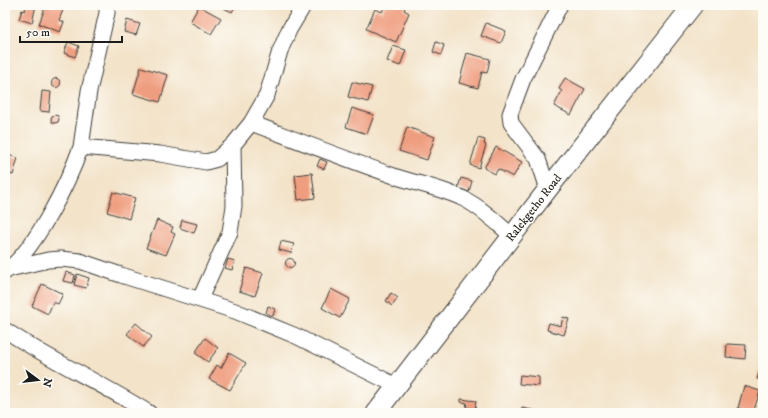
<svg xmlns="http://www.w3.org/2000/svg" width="768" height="418" font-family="'IM FELL DW Pica',serif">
<rect width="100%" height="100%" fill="#fdfcf7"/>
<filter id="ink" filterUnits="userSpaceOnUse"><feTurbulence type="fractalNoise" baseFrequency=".025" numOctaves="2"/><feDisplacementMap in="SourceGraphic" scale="8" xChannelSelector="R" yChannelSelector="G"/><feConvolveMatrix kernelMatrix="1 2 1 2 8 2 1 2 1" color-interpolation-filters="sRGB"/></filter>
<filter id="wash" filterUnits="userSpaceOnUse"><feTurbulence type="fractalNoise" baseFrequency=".012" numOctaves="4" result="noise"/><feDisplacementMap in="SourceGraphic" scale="16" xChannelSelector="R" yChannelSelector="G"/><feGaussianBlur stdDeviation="0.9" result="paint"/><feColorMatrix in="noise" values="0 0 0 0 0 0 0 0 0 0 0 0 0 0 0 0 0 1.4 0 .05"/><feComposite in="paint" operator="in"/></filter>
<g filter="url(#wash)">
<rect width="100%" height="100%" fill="#f3e3c9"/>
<g id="blocks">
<!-- building -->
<path fill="#ef9d7f" d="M26 5H36L32 23 19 19 22 10 25 11Z
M46 5H65L59 20 64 22 60 32 39 24Z
M217 5H236L232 12Z
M385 5H406L404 10 409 13 396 42 366 29 375 9 382 12Z
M199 6 221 18 211 34 190 22Z
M127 20 140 24 136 35 124 32Z
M486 23 506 31 501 43 481 36Z
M68 42 79 46 75 57 64 53Z
M436 42 444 45 441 55 433 52Z
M393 46 406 50 400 66 387 61Z
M467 53 490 59 487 73 482 72 478 88 459 83Z
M141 67 168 75 160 102 133 94Z
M565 78 585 89 571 115 554 106 562 91 559 89Z
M51.5 83a4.5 4.5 0 1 1 9 0a4.5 4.5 0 1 1-9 0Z
M352 82 372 87 368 102 348 97Z
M42 91 51 92 49 112 40 111Z
M352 108 374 115 367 134 346 127Z
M51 119a4 4 0 1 1 8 0a4 4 0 1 1-8 0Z
M407 127 435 137 427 160 399 151Z
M478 138 485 140 484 144 486 145 479 168 470 165Z
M496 147 522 162 513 177 498 169 495 174 484 168Z
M5 154 18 158 13 175 5 172Z
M320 159 327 162 324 169 317 166Z
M312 173 315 198 298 200 295 175Z
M461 178 472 181 469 192 458 188Z
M113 192 135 198 129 219 107 212Z
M157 220 173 227 171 232 175 234 166 255 146 248Z
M182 220 197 224 194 233 180 228Z
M281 241 294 244 291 253 279 250Z
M285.5 263a4.5 4.5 0 1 1 9 0a4.5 4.5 0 1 1-9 0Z
M228 259 235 261 232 270 225 268Z
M246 268 263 273 255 296 239 291Z
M66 272 75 275 73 283 63 281Z
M77 274 89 278 86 288 74 285Z
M42 284 63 294 58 304 53 302 48 314 32 306Z
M331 289 350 299 340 318 322 308Z
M391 293 398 298 392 306 386 301Z
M268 306 275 309 273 316 266 313Z
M563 317 569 319 564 335 547 330 549 323 561 326Z
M136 323 152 337 143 347 127 334Z
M205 338 218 348 208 362 195 353Z
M727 344 746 345 745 359 726 357Z
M229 353 246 363 230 390 209 379 217 365 221 368Z
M762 363H763V380L757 379Z
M520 375 539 377V386L519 384Z
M744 386 760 391 753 413 738 408Z
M461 399 476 401 475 409 466 407 467 403 461 402Z
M522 408 542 412V413H521Z"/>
</g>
</g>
<g filter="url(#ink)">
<use href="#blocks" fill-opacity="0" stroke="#3c3a36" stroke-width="1"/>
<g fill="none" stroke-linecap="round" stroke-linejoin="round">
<defs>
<path id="minor" d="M251 123C299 141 346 159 394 176 417 184 442 188 464 199 482 208 497 223 512 236
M81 147 89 91 107 13V5
M548 189 538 159 511 123 510 114 523 79 560 5
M9 269 48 260 61 259 80 261 121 275 235 311 296 336 397 386
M5 272C36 249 68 183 81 147L160 154 206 162 217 159 233 145 251 123 267 95 280 51 289 30 304 5
M200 299 230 232 234 206 233 145
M5 330C51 361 102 383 149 413"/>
<path id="major" d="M376 413 548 189 693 5"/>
</defs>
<!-- minor casing -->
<use href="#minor" stroke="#3c3a36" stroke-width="17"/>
<!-- major casing -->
<use href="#major" stroke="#3c3a36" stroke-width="21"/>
<!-- minor -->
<use href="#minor" stroke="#fff" stroke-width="15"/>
<!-- major -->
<use href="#major" stroke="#fff" stroke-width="19"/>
</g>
</g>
<g text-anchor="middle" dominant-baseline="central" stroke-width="3" stroke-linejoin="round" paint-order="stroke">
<!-- street labels -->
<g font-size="12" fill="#1c1c1c" stroke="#fdfcf7">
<text transform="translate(534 208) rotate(-52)">Ralekgetho Road</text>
</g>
</g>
<!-- margin -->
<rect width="768" height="418" fill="none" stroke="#fdfcf7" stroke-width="20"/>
<!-- north arrow -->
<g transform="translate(38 380) rotate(105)" stroke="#fdfcf7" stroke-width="3" paint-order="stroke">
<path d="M0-3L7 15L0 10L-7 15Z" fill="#1c1c1c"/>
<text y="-6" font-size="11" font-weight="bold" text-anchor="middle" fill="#1c1c1c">N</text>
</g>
<!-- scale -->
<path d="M20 36v6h102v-6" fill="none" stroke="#1c1c1c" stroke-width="2"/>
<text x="26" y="36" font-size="12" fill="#1c1c1c" stroke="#fdfcf7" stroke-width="3" paint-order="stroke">50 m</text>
</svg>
